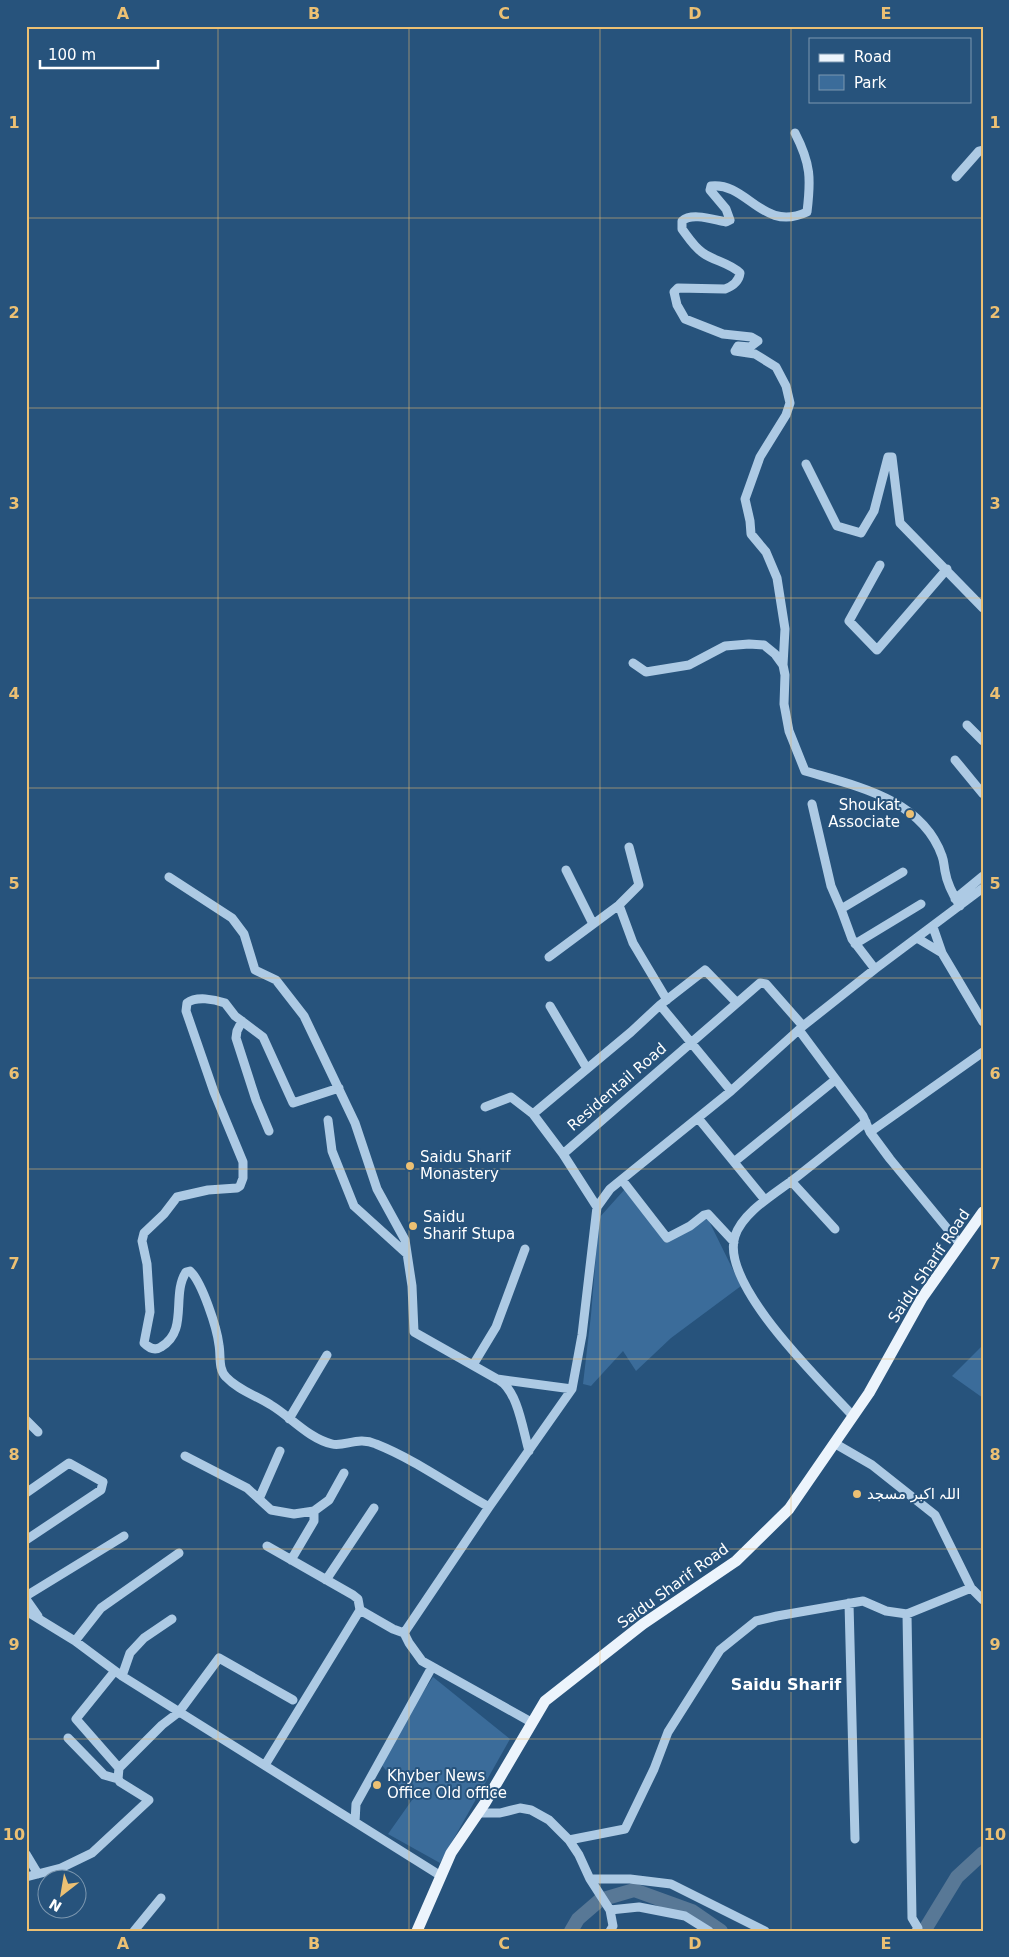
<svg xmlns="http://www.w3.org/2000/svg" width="1009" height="1957" font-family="'DejaVu Sans',Vazirmatn,sans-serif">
<rect width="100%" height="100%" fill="#27537c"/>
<!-- green -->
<path fill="#3b6c9a" d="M625 1189 666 1243 707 1217 741 1286 671 1338 636 1371 623 1351 591 1386 583 1384 591 1315 599 1218Z
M983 1345V1398L952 1376Z
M433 1677 510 1739 440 1863 388 1834 412 1800 378 1761Z"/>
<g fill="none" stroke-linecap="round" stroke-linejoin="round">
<!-- river -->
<path stroke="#587896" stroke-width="14" d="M571 1931 578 1919 600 1900 634 1890 692 1911 721 1931
M924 1931 957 1877 983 1853"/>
<!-- minor -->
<path stroke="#adcae4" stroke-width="9" d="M956 177 979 151 983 150
M806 464 837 526 861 533 874 511 888 457H892L900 523 983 608
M880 565 849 621 877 650 947 569
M633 663 646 672 689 665 725 646 749 644 764 645 775 654 783 665 785 675 784 704 789 731 805 771C856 786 922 799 942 856 944 861 944 866 945 871 947 884 953 895 960 906
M783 665 785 629 777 578 766 552 751 534 750 521 745 499 760 457 786 415 790 403 786 386 776 367 755 354 735 351 738 346 750 347 758 341 751 337 723 334 685 319 677 305 674 292 678 288 725 289C733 286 739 281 740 273 730 263 714 261 703 253 694 247 688 237 682 229V221C692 212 714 220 726 222L730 220 726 209 710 190 711 186C748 182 762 233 807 212 811 179 811 164 795 133
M967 725 983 741
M955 760 983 794
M812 804 831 886 841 909 852 939 875 969
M566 870 593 924
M169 877 232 918 244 934 255 970 276 980 304 1016 355 1123 377 1189 405 1240 412 1286 414 1332 497 1379 572 1389
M955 899 983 876
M619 905 633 943 667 1000
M841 909 903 872
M933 927 942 953 983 1022
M917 938 942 953
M855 944 921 904
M549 957 619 905 639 885 629 847
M660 1005 731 1091
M550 1006 586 1067
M242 1021 237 1031 236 1038 256 1100 269 1131
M799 1030 863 1116 870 1132 890 1159 960 1244
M339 1088 293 1103 263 1037 235 1016 225 1003C214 999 196 996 187 1003L186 1011 214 1092 243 1162V1178L240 1186 237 1188 208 1190 177 1197 164 1214 144 1233 142 1241 147 1264 150 1312 144 1343C149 1348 155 1351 161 1347 189 1331 171 1295 186 1272L190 1271C202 1282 217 1328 219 1345 221 1356 218 1369 226 1377 238 1390 257 1396 271 1405 291 1417 308 1438 332 1444 345 1447 358 1436 376 1444 416 1460 451 1486 489 1507
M485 1107 511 1097 533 1114 563 1154 597 1207
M533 1114 631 1032 660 1005 705 970 737 1003
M698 1118 765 1200
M328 1120 332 1151 354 1206 407 1254
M870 1132 983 1052
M563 1154 760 983 766 984 803 1026
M734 1162 835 1080
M622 1180 667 1238 690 1226 704 1215 708 1214 734 1242
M791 1181 835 1229
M473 1365 496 1327 525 1249
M499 1380C518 1391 523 1431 529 1451
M853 1416C822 1382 719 1284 735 1236 743 1211 778 1192 798 1176 821 1158 843 1140 866 1122
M289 1419 327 1355
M26 1420 38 1432
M834 1443 872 1465 935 1515 971 1588 983 1600
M185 1456 247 1488 271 1510 294 1514 314 1511 329 1500 344 1473
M26 1493 69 1463 103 1482 101 1490 26 1540
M259 1499 280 1451
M291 1560 314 1521V1511
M326 1580 374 1508
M26 1596 124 1536
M26 1599 38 1616
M849 1603 855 1839
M360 1610 393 1629 404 1633
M26 1611 75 1641 122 1676 441 1876
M907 1614 912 1918 918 1928 916 1931
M404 1633 489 1507 572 1389 582 1335 597 1207 610 1189 731 1091 803 1026 875 969 983 888
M404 1633 409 1643 422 1661 531 1722
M75 1641 101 1608 179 1553
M122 1676 130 1653 144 1638 172 1619
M68 1738 104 1775 118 1779
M265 1765 360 1610 358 1599 353 1595 267 1546
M119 1768 162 1725 179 1712 219 1658 293 1700
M479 1813H500L520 1808 531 1810 549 1820 569 1840 579 1855 590 1879H630L671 1884 765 1931
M355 1822 356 1804 432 1667
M569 1840 625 1829 654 1769 668 1732 720 1650 756 1621 777 1616 863 1601 886 1611 907 1614 971 1588
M26 1854 38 1874
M26 1877 61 1868 92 1853 149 1800 120 1782 118 1779 119 1768 76 1719 114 1672
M590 1879 610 1910
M134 1931 161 1898
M610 1931 613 1926 610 1910 639 1907 685 1916 709 1931"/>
<!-- major -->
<path stroke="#ecf4fc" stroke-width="11" d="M417 1931 451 1853 485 1803 545 1701 643 1624 736 1561 789 1509 869 1393 922 1298 983 1212"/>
</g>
<!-- grid -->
<path fill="none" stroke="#ecc073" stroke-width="1" stroke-opacity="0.55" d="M218 26V1931M409 26V1931M600 26V1931M791 26V1931M26 218H983M26 408H983M26 598H983M26 788H983M26 978H983M26 1169H983M26 1359H983M26 1549H983M26 1739H983"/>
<!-- markers -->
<g fill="#ecc073" stroke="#27537c" stroke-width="2">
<circle cx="910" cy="814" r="5"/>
<circle cx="410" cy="1166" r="5"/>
<circle cx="413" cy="1226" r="5"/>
<circle cx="857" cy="1494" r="5"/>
<circle cx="377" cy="1785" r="5"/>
</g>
<g text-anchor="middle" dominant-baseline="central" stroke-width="4" stroke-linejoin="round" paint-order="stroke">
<!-- poi labels -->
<g font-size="15" fill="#fff" stroke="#27537c" text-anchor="start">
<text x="900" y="805" text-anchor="end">Shoukat<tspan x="900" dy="17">Associate</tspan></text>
<text x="420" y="1157">Saidu Sharif<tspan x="420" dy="17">Monastery</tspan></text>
<text x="423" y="1217">Saidu<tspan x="423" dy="17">Sharif Stupa</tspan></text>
<text x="867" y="1494">اللہ اکبر مسجد</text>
<text x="387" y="1776">Khyber News<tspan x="387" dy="17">Office Old office</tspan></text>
</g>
<!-- street labels -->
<g font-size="15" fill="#fff" stroke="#27537c">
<text transform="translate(617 1087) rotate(-41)">Residentail Road</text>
<text transform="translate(929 1266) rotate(-56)">Saidu Sharif Road</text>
<text transform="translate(673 1586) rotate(-36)">Saidu Sharif Road</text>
</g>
<!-- neighbourhood labels -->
<g font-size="16" font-weight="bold" fill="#fff" stroke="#27537c">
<text x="786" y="1684">Saidu Sharif</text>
</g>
</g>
<!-- border -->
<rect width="1009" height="1957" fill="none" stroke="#27537c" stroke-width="55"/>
<!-- legend -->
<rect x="809" y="38" width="162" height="65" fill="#27537c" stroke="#7d98b0"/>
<rect x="819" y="54" width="25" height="8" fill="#ecf4fc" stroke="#7d98b0"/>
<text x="854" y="62" font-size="15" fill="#ffffff">Road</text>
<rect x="819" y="75" width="25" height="15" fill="#3b6c9a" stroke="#7d98b0"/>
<text x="854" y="88" font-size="15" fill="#ffffff">Park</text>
<!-- north arrow -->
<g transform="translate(62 1894) rotate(211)"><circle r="24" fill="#27537c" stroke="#7d98b0"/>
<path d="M0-4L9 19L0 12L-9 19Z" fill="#ecc073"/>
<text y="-8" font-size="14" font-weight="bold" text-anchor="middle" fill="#ffffff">N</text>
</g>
<!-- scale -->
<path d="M40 60v8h118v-8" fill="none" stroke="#ffffff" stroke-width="2.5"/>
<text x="48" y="60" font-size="15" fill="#ffffff" stroke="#27537c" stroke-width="4" paint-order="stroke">100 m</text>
<rect x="28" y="28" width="954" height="1902" fill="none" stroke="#ecc073" stroke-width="2"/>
<g font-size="16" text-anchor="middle" font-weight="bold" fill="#ecc073">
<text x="123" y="19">A</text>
<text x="314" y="19">B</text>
<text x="504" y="19">C</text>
<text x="695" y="19">D</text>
<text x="886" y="19">E</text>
<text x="14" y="128">1</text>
<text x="995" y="128">1</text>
<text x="14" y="318">2</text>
<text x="995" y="318">2</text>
<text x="14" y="509">3</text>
<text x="995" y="509">3</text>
<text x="14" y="699">4</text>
<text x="995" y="699">4</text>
<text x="14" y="889">5</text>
<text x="995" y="889">5</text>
<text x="14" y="1079">6</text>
<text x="995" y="1079">6</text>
<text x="14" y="1269">7</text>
<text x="995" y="1269">7</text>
<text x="14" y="1460">8</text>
<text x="995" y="1460">8</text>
<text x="14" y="1650">9</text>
<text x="995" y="1650">9</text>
<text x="14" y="1840">10</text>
<text x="995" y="1840">10</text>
<text x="123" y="1949">A</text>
<text x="314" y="1949">B</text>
<text x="504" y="1949">C</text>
<text x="695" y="1949">D</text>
<text x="886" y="1949">E</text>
</g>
</svg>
